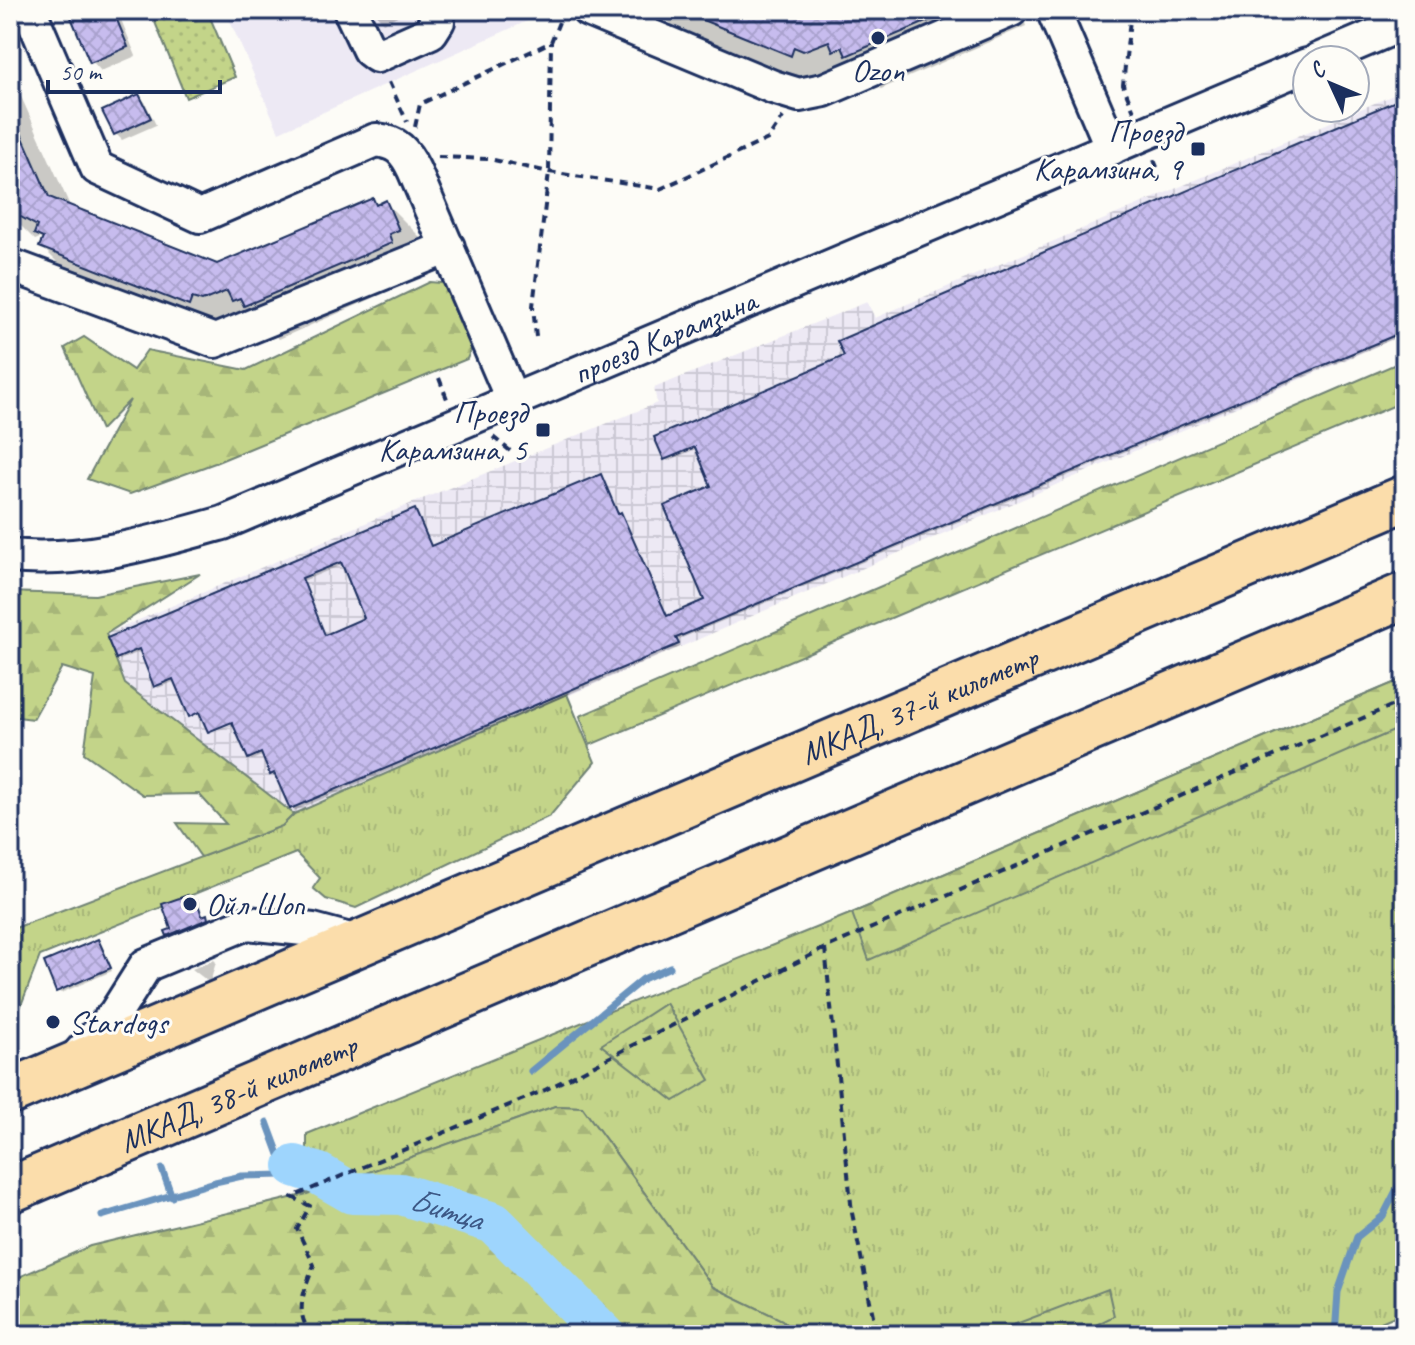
<svg xmlns="http://www.w3.org/2000/svg" width="1415" height="1345" font-family="Caveat,sans-serif">
<defs>
<pattern id="industrial-grid" width="8" height="8" patternUnits="userSpaceOnUse" patternTransform="scale(2)"><rect width="8" height="8" fill="#ede9f4"/><path d="M0 4h8M4 0v8" fill="none" stroke="#cbc8d4"/></pattern>
<pattern id="grass-tufts" width="24" height="20" patternUnits="userSpaceOnUse" patternTransform="scale(2)"><rect width="24" height="20" fill="#c3d489"/><path d="M3 7l-1-3M5 7V3M7 7l1-3M15 17l-1-3M17 17v-4M19 17l1-3" fill="none" stroke="#a7b679"/></pattern>
<pattern id="forest-firs" width="22" height="20" patternUnits="userSpaceOnUse" patternTransform="scale(2)"><rect width="22" height="20" fill="#c3d489"/><path d="M5 1l3.5 6h-7zM16 11l3.5 6h-7z" fill="#a7b679"/></pattern>
<pattern id="park-dots" width="8" height="8" patternUnits="userSpaceOnUse" patternTransform="scale(2)"><rect width="8" height="8" fill="#c3d489"/><path d="M2 2h.1M6 6h.1" fill="none" stroke="#a7b679" stroke-width="1.8" stroke-linecap="round"/></pattern>
<pattern id="building-cross-hatch" width="8" height="8" patternUnits="userSpaceOnUse" patternTransform="scale(2)"><rect width="8" height="8" fill="#c7bcee"/><path d="M0 0l8 8M0 8l8-8" fill="none" stroke="#aaa2ce"/></pattern>
</defs>
<rect width="100%" height="100%" fill="#fdfcf7"/>
<filter id="ink" filterUnits="userSpaceOnUse"><feTurbulence type="fractalNoise" baseFrequency=".0125" numOctaves="2"/><feDisplacementMap in="SourceGraphic" scale="16" xChannelSelector="R" yChannelSelector="G"/><feConvolveMatrix kernelMatrix="1 2 1 2 8 2 1 2 1" color-interpolation-filters="sRGB"/></filter>
<g filter="url(#ink)">
<!-- built -->
<path fill="#ede9f4" d="M225 10H530L534 18 279 132Z"/>
<!-- industrial -->
<path fill="url(#industrial-grid)" d="M1405 90V334L294 814 125 684 106 634 410 504 657 403 654 388 867 302 875 318Z"/>
<!-- grass -->
<path fill="url(#grass-tufts)" stroke="#6f8274" stroke-width="2" d="M1405 678V1315H1397L1351 1335H795L782 1320 713 1287 582 1107 555 1106 307 1194V1134L852 913Z
M567 694 595 762 550 816 356 908 326 899 313 888 320 878 296 853 40 956 10 1034V930L282 826 294 814Z"/>
<!-- forest -->
<path fill="url(#forest-firs)" stroke="#6f8274" stroke-width="2" d="M430 282 451 284 475 340 467 359 215 463 130 494 87 479 130 400 101 430 65 348 84 337 133 370 147 350 246 370Z
M1405 360V401L590 745 580 716Z
M200 574 106 634 125 684 294 814 282 826 201 857 177 823 226 824 199 794 143 795 84 753 95 677 62 667 33 719 10 716V592L95 595Z
M1405 678V726L869 960 852 913Z
M666 1003 710 1080 674 1101 601 1045Z
M555 1106 582 1107 713 1287 782 1320 795 1335H10V1281L90 1246 307 1194Z
M1108 1289 1114 1316 1076 1335H987Z"/>
<!-- park -->
<path fill="url(#park-dots)" stroke="#6f8274" stroke-width="2" d="M150 10H207L235 77 186 98Z"/>
<!-- shadow -->
<path fill="#0003" fill-rule="evenodd" d="M71 10H117L136 56 101 71 92 61Z
M373 10H410L383 23Z
M657 10H803L819 16 833 10H1031L1033 14 1023 18 1026 26 881 89 874 81 824 88 677 30Z
M10 72 71 208 217 267 372 200 378 206 386 203 419 236 431 264 421 268 424 276 279 339 272 332 226 330 75 280 41 246 44 241 40 238 35 240 10 215Z
M139 96 145 102 156 125 122 140 116 134Z
M1405 99V334L677 640 680 647 294 811 277 775 272 774 264 755 252 760 249 758 235 724 211 733 242 720 202 714 193 718 209 710 176 681 158 688 142 651 120 660 117 658 415 511 432 548 601 477 668 618 707 602 714 487 698 448 668 461 666 459 846 357ZM344 564 367 619 326 637 303 581Z
M188 898 192 905 197 903 199 905 203 918 206 917 209 921 171 937 168 935 173 930Z
M98 941 112 971 61 993 58 991Z
M214 960 216 962 210 983 192 969Z"/>
<g fill="none" stroke-linecap="round" stroke-linejoin="round">
<!-- stream -->
<path stroke="#6a93bd" stroke-width="7" d="M531 1071 643 979 670 967
M267 1122 287 1176
M162 1169 172 1197
M102 1216 215 1182 242 1176 319 1174
M1335 1335 1338 1292 1357 1237 1383 1216 1405 1173"/>
<!-- river -->
<path stroke="#9ed5fd" stroke-width="42" id="s1" d="M295 1166 319 1174 352 1193 401 1194 494 1223 605 1335"/>
</g>
<!-- building -->
<path fill="url(#building-cross-hatch)" stroke="#1b2f5e" stroke-width="2" fill-rule="evenodd" d="M68 10H113L128 47 90 63Z
M678 10H808L819 14 828 10H954L846 56 842 47 833 51 829 41 803 51 794 47 791 56Z
M139 94 151 118 114 135 102 111Z
M1405 97V331L676 638 679 644 290 809 274 773 270 775 261 753 248 759 232 722 208 732 199 712 189 717 173 679 154 687 139 649 116 659 107 638 415 509 431 546 601 474 618 514 621 512 667 616 704 600 664 506 711 486 695 447 664 460 654 437 844 356 837 341ZM341 562 364 618 325 635 302 578Z
M10 108 49 197 217 264 373 198 376 205 386 200 399 230 389 234 392 243 244 306 240 298 232 301 227 291 202 301 192 298 189 306 39 247 43 238 34 234 37 226 10 211Z
M188 895 191 903 197 901 202 916 207 914 208 919 167 936 165 931 171 929 162 904Z
M98 939 111 968 56 992 44 962Z"/>
<g fill="none" stroke-linecap="round" stroke-linejoin="round">
<defs>
<g id="minor">
<path d="M350 10 369 50 377 56 431 32 438 21 434 10"/>
<path d="M588 10 773 87 799 95 824 90 1011 10"/>
<path d="M1053 10 1112 148"/>
<path d="M32 16 97 168 200 216 376 140C397 142 405 151 414 170L513 401"/>
<path d="M1318 60 1405 23"/>
<path d="M10 265 215 341 448 247"/>
<path id="s2" d="M10 556C84 563 152 543 223 523L1307 65"/>
<path d="M74 1060 115 1014 146 965 247 923 313 930 361 943"/>
</g>
<g id="highway">
<path id="s3" d="M10 1092 1405 498"/>
<path id="s4" d="M10 1190 1405 595"/>
</g>
</defs>
<!-- minor casing -->
<use href="#minor" stroke="#1b2f5e" stroke-width="38"/>
<!-- highway casing -->
<use href="#highway" stroke="#1b2f5e" stroke-width="50"/>
<!-- path -->
<path stroke="#1b2f5e" stroke-width="4" stroke-dasharray="8 6" stroke-linecap="butt" d="M1131 10 1123 85 1134 111
M389 82 407 122
M415 127 420 104 551 42 561 17
M438 157 489 159 549 172 660 189 768 139 783 117
M1154 160 1159 172
M536 337 533 306 549 172 551 42
M439 378 447 399
M493 437 514 454
M825 948 852 1213 877 1335
M313 1335C292 1314 305 1289 314 1265L297 1229 310 1206 292 1197 545 1090 825 948 1405 700"/>
<!-- minor -->
<use href="#minor" stroke="#fdfcf7" stroke-width="32"/>
<!-- highway -->
<use href="#highway" stroke="#fbddab" stroke-width="44"/>
</g>
</g>
<!-- markers -->
<g fill="#1b2f5e" stroke="#fdfcf7" stroke-width="3">
<circle cx="878" cy="38" r="8"/>
<rect x="1190" y="141" width="16" height="16" rx="4"/>
<rect x="535" y="422" width="16" height="16" rx="4"/>
<circle cx="190" cy="904" r="8"/>
<circle cx="53" cy="1022" r="8"/>
</g>
<g text-anchor="middle" dominant-baseline="central" stroke-width="6" stroke-linejoin="round" paint-order="stroke">
<!-- poi labels -->
<g font-size="32" fill="#1b2f5e" stroke="#fdfcf7" text-anchor="end">
<text x="878" y="70" text-anchor="middle">Ozon</text>
<text x="1182" y="131">Проезд<tspan x="1182" dy="37">Карамзина, 9</tspan></text>
<text x="527" y="412">Проезд<tspan x="527" dy="37">Карамзина, 5</tspan></text>
<text x="206" y="904" text-anchor="start">Ойл Шоп</text>
<text x="69" y="1022" text-anchor="start">Stardogs</text>
</g>
<!-- street labels -->
<g font-size="32" fill="#1b2f5e" stroke="#fdfcf7">
<text stroke="none"><textPath href="#s2" startOffset="696">проезд Карамзина</textPath></text>
<text stroke="none"><textPath href="#s3" startOffset="988">МКАД, 37-й километр</textPath></text>
<text stroke="none"><textPath href="#s4" startOffset="248">МКАД, 38-й километр</textPath></text>
</g>
<!-- water labels -->
<g font-size="34" font-style="italic" fill="#3c5886" stroke="#fdfcf7">
<text stroke="none"><textPath href="#s1" startOffset="160">Битца</textPath></text>
</g>
</g>
<!-- margin -->
<rect width="1415" height="1345" fill="none" stroke="#fdfcf7" stroke-width="40"/>
<rect x="20" y="20" width="1375" height="1305" fill="none" stroke="#1b2f5e" stroke-width="3" filter="url(#ink)"/>
<!-- north arrow -->
<g transform="translate(1331 84) rotate(314)"><circle r="38" fill="#fdfcf7" stroke="#a3aaba" stroke-width="2"/>
<path d="M0-6L14 30L0 20L-14 30Z" fill="#1b2f5e"/>
<text y="-12" font-size="22" font-weight="bold" text-anchor="middle" fill="#1b2f5e">С</text>
</g>
<!-- scale -->
<path d="M48 80v12h172v-12" fill="none" stroke="#1b2f5e" stroke-width="4"/>
<text x="60" y="80" font-size="24" fill="#1b2f5e" stroke="#fdfcf7" stroke-width="6" paint-order="stroke">50 m</text>
</svg>
